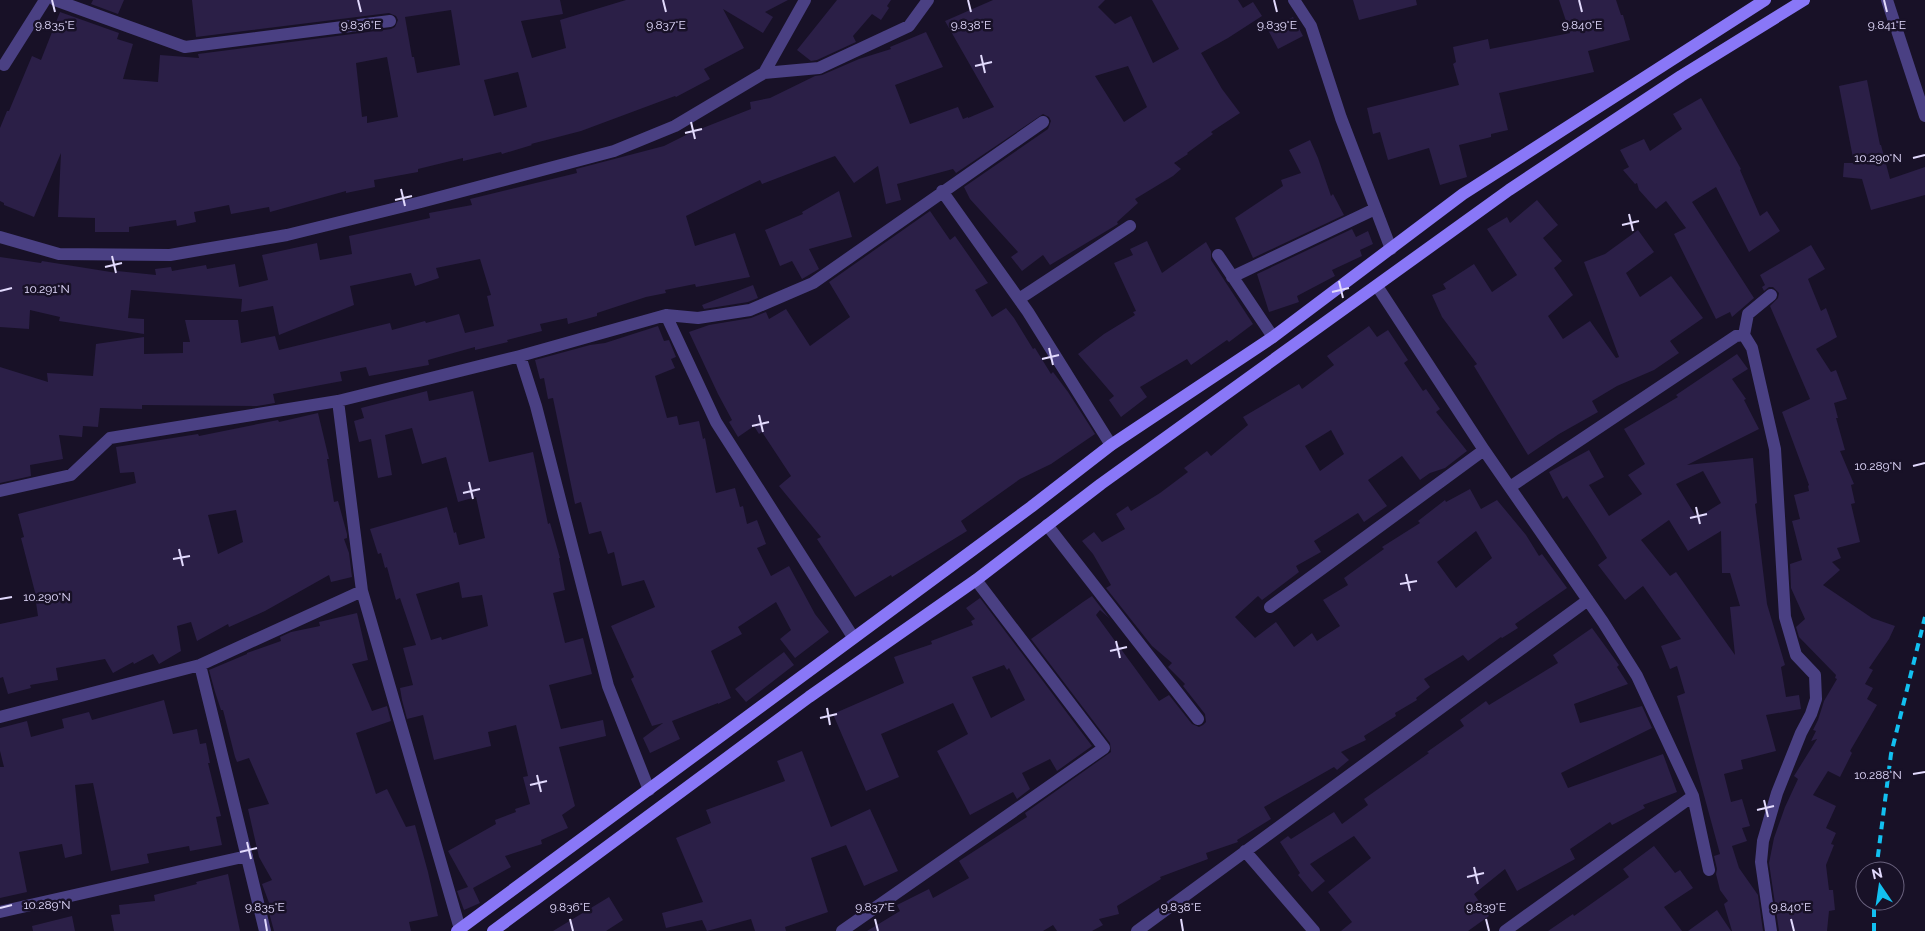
<svg xmlns="http://www.w3.org/2000/svg" width="1925" height="931" font-family="Raleway,sans-serif">
<rect width="100%" height="100%" fill="#181127"/>
<!-- building -->
<path fill="#2b1f47" fill-rule="evenodd" d="M93 0H124L118 14 91 4Z
M192 0H560L563 14 521 21 532 58 566 48 560 20 626 0H788L765 12 773 17 763 33 723 9 744 48 704 69 710 79 676 97 675 96 581 131 531 144 532 145 502 154 501 152 463 161V158L418 169V172L374 180 375 187 346 193V191L270 212 269 207 231 214 229 205 194 212 196 222 177 226 176 220 129 227V232H95V218L58 217 61 153 34 217 4 205V203L0 201V128L7 111H9L32 56 41 60 60 12 119 33 117 39 133 44 123 79 158 82 160 55 199 58 198 54 391 29 395 27 398 20 396 16 389 13 196 37ZM451 10 460 65 417 73 414 57H412L405 17ZM387 57 398 117 367 123V116L362 117 356 63ZM518 72 527 107 494 116 484 80Z
M837 0H891L887 6 889 8 881 20 872 14 853 36 856 42 817 60 811 61 797 50Z
M993 0H1105L1098 7 1115 24 1131 16 1153 63 1179 49 1152 0H1238L1243 8 1253 2 1262 16 1228 38 1201 53 1222 89 1240 113 1211 132 1213 134 1187 153 1188 154 1174 163 1181 169 1173 176 1135 199 1138 203 1117 222 1118 224 1050 265 1043 255 1022 271 1011 257 1018 252 970 199 964 187 1048 129 1051 121 1049 117 1043 114 956 173 953 169 897 184 901 200 886 204 878 166 854 183 835 156 762 184 760 180 686 216 695 246 735 233 750 277 696 287 695 284 665 290 666 293 646 297 597 313V316L568 324 567 318 540 324 542 331 507 340 508 342 475 350V347L428 360 429 365 369 376 366 367 340 372 342 381 273 394 275 403 257 406 142 405V409L100 408 98 427 83 426 82 437 59 435 63 459 30 465 31 476 0 483V367L48 382 47 373 93 376 96 344 144 337V354L183 353V342H190L185 320H238L241 343 275 336 279 350 390 323 392 330 425 321 426 323 459 314 465 333 494 326 487 296 491 295 480 259 436 268 439 278 415 286 411 273 350 286 354 305 279 335 273 306 241 312 242 299 131 290 128 318 144 319V334L59 321 60 317 30 310 29 329 0 327V257L41 263 42 261 117 273V271L156 275 155 269 171 267 172 271 206 265 207 269 235 264 239 287 268 280 262 255 317 243 320 260 352 254 349 236 430 218 429 213 472 205 470 199 577 173 576 169 664 146 690 133 751 109 750 102 770 98 815 76 822 75 859 59 891 49 890 47 926 32 943 67 895 85 910 124 958 107 963 119 968 117V118L994 107 945 21ZM1128 66 1147 107 1124 122 1095 76Z
M1353 0H1416L1417 5 1359 20Z
M1559 0H1616L1621 15H1623L1630 40 1588 51 1594 72 1499 93 1508 130 1491 134V137L1459 145 1467 177 1440 185 1429 148 1388 160 1380 132 1373 134 1367 108 1459 85 1453 64 1456 62 1453 47 1488 39 1490 49 1570 33Z
M1293 17 1303 36 1278 49 1268 30Z
M1867 80 1880 145H1881L1890 179 1925 167V195L1871 210 1862 179 1843 177 1844 163H1854L1839 86Z
M1701 98 1741 169 1740 170 1760 216 1767 211 1780 231 1749 252 1716 187 1692 202 1754 298 1732 317 1730 312 1716 319 1674 234 1686 228 1666 201 1656 209 1639 190 1637 183 1635 184 1623 170 1629 167 1620 150 1644 139 1650 151 1682 129 1673 114Z
M1310 140 1318 158 1331 196 1333 194 1344 215 1253 258 1235 218 1283 186 1281 180 1301 173 1289 150Z
M839 191 852 237 809 249 819 269 802 279 792 261 780 266 765 230 803 214 802 212Z
M1537 200 1558 225 1543 238 1562 261 1554 268 1573 295 1548 316 1563 339 1590 321 1616 358 1619 357 1584 262 1605 254 1638 230 1654 252 1626 273 1640 297 1671 276 1703 318 1670 341 1679 353 1654 370 1617 386 1592 401 1598 412 1559 434 1528 455 1474 366 1477 364 1442 317 1432 295 1446 289 1443 284 1474 264 1492 292 1517 275 1487 229 1507 217 1510 223Z
M930 211 950 240 955 236 988 283 975 290 992 317 1006 308 1014 318 1033 349 1035 348 1051 374 1053 372 1068 392 1095 434 1051 464 1020 479 961 521 967 531 892 577 891 575 855 597 817 539 821 537 779 486 791 476 762 432 759 434 754 426 738 437 729 422 732 420 718 394 689 332 709 325 751 318 766 312 769 319 786 309 810 346 850 317 829 282Z
M1352 229 1356 237 1368 231 1373 244 1360 250 1362 256 1332 270 1335 276 1297 296 1299 302 1269 312 1257 274Z
M1147 241 1162 273 1206 242 1211 251V260L1253 324 1229 342 1227 340 1191 365 1187 359 1140 387 1147 397 1121 417 1109 400 1114 396 1078 354 1104 334 1135 315 1133 312 1136 311 1114 263 1133 255 1130 249Z
M1811 245 1825 269 1808 279 1821 311 1826 308 1837 337 1816 349 1831 372 1836 370 1847 399 1834 403 1838 418H1836L1845 450 1840 451 1854 484 1851 485 1855 503 1851 504 1860 542 1837 548 1841 558 1832 562 1840 570 1823 585 1872 618 1895 626 1889 639 1869 668 1873 670 1865 684 1873 688 1867 699 1877 705 1850 751 1852 753 1840 777 1828 771 1813 795 1836 806 1826 828 1836 833 1831 844 1834 845 1826 865 1829 890H1833L1835 910 1829 911 1827 931H1779L1769 863 1774 838 1785 807 1798 779 1794 776 1817 739 1811 741 1816 731 1813 730 1818 720 1824 701 1837 679 1835 678 1836 675 1799 637 1796 627 1805 619 1791 588 1790 564 1802 560 1792 521 1800 519 1794 495 1809 491 1808 486 1809 485 1782 412 1810 399 1770 306 1778 298 1779 293 1773 287H1769L1764 291 1762 287 1765 285 1760 275Z
M753 285 758 298 748 302 704 309 702 305Z
M658 326 664 341 669 340 676 357 671 359 675 368 655 376 667 418 677 416 679 425 699 421 703 439 705 438 716 493 735 488 740 507 743 506 747 524 757 520 766 544 757 548 771 576 789 566 815 614 829 632 795 658 780 639 791 630 776 602 738 627 742 634 711 651 731 698 718 704V703L672 721 680 739 650 753 643 738 663 723 652 726 631 679 634 677 611 626 655 607 644 580 622 586 614 552 608 554 601 531 589 534 581 502 575 504 553 398 548 399 544 378 540 379 535 360 590 345 605 343Z
M1369 326 1377 337 1388 330 1408 360 1404 363 1423 391 1426 389 1440 409 1436 412 1467 451 1445 468 1430 473 1420 480 1402 456 1368 480 1387 506 1364 522 1358 513 1314 541 1321 552 1296 566 1299 572 1262 600 1258 596 1235 617 1255 638 1276 622 1294 647 1312 633 1317 641 1340 626 1323 600 1348 585 1344 578 1384 549 1382 547 1420 523 1418 521 1445 500 1446 502 1470 489 1481 509 1497 500 1526 535 1539 556 1542 554 1567 588 1515 624 1518 628 1502 638 1501 637 1468 661 1463 655 1424 679 1430 687 1416 698 1417 700 1395 713 1396 716 1364 736 1366 740 1341 752 1349 760 1337 770 1334 767 1264 807 1271 819 1237 840 1238 842 1206 853 1208 859 1160 877 1161 879 1117 906 1119 914 1099 919 1103 925 1092 931H1057L1053 925 1043 931H867L900 911 897 905 929 889 933 898 969 878 959 861 1027 817 1025 813 1111 752 1110 743 1031 639 1083 602 1092 596 1109 618 1100 610 1096 615 1159 701 1169 695 1192 724 1199 727 1203 725 1206 722 1205 714 1183 686 1185 684 1168 667 1172 663 1152 646 1106 588 1111 585 1093 554 1082 541 1094 532 1102 542 1125 529 1116 514 1128 506 1131 511 1160 493 1188 472 1184 468 1207 451 1211 456 1248 425 1243 417 1299 384 1302 389 1334 365 1327 356ZM1331 430 1344 454 1320 471 1305 446ZM1476 531 1492 558 1456 588 1437 562Z
M1737 354 1748 369 1732 379 1746 399 1744 400 1759 429 1687 465 1753 458 1757 503 1755 504 1767 604 1785 665 1781 667 1786 697 1799 695 1801 709 1766 715 1776 751 1741 760 1743 769 1724 774 1731 802 1742 799 1750 826 1742 828 1747 841 1732 846 1739 868 1758 895 1763 931H1732L1724 904 1728 901 1720 890 1716 874 1717 869 1714 856 1720 854 1677 696 1685 693 1677 666 1670 669 1661 646 1681 639 1643 586 1625 600 1598 565 1607 558 1598 543 1567 496 1563 499 1549 472 1589 450 1604 477 1589 485 1609 516 1642 494 1628 475 1645 464 1624 429 1678 397 1676 395ZM1703 471 1721 503 1697 518 1676 484ZM1669 520 1688 551 1721 531 1722 573H1730L1740 606 1730 607 1735 655 1676 572 1670 576 1641 540Z
M427 391 429 401 473 391 489 462 533 452 548 524 550 523 560 558H559L565 590 553 593 565 643 583 638 592 674 549 685 561 729 603 720 606 736 559 747 575 806 562 815 568 828 541 840 542 844 505 856 511 867 473 888 480 903 464 910 457 891 468 887 448 851 496 824 495 820 516 812 515 809 530 804 523 777 528 776 516 725 488 732 491 746 434 760 423 715 407 719 402 700 400 688 413 685 403 648 416 645 400 598 396 600 387 567 385 568 381 553 378 554 370 529 447 507 454 533 456 532 459 545 485 538 476 497 458 502 446 457 422 464 412 428 385 435 392 475 378 478 371 439 359 442 354 421 364 418 361 408ZM459 582 462 598 482 595 488 626 442 640 441 637 431 640 416 594Z
M318 413 329 459H327L334 502 338 501 347 534V538L344 539 349 553 352 577 331 582 329 575 265 611 229 627 228 624 197 641 191 622 177 626 181 651 159 664 153 654 134 664 133 662 113 673 105 659 56 668 58 680 30 685 31 688 8 694 3 677 0 678V624L38 616 35 596H36L21 538 24 537 18 514 136 483 134 472 120 473 116 447 198 434 199 436 278 420 279 422ZM236 510 243 542 218 554 208 515Z
M980 598 1092 746 1057 771 1050 759 1022 773 1030 789 1017 799 1013 792 970 815 937 751 968 734 953 703 881 734 899 777 866 791 833 714 904 683 894 657 932 644 931 641 973 625 971 621 975 619 966 608ZM1004 665 1007 670 1009 668 1025 700 991 718 972 677Z
M357 613 368 660 352 664 372 711 387 706 391 721 356 733 376 794 387 789 406 827 415 825 428 872 438 916 409 922 411 931H274L268 909 271 908 262 884 272 880 259 857 248 809 269 804 249 758 237 762 235 757 223 710H221L215 692 209 670 247 654V653L281 641 280 637 291 632 320 626 319 622Z
M1592 628 1619 665 1617 667 1628 684 1574 704 1580 723 1642 706 1652 728 1561 773 1568 788 1663 754 1677 792 1643 805 1645 808 1612 825 1610 822 1570 849 1575 859 1517 891 1505 869 1474 894 1489 916 1468 931H1341L1352 922 1328 892 1371 858 1354 836 1310 864 1325 881 1312 892 1298 875 1300 873 1280 842 1288 836 1291 839 1334 812 1342 824 1368 805 1364 799 1429 753 1427 752 1464 726 1460 720 1486 701 1489 705 1558 663 1553 655Z
M784 652 794 665 746 702 735 689Z
M164 700 173 734 197 729 200 744 206 743 210 763H208L221 816 216 817 222 845 190 851 189 846 147 854 149 863 111 871 93 783 75 785 82 854 65 858 62 844 19 852 27 892 0 898V767H4L0 751V728L27 721 31 737 64 728 62 719 89 712 92 720Z
M802 751 831 827 870 809 898 871 864 886 846 845 811 858 828 912 785 927 786 931H755L751 919 707 931 702 920 666 928 662 913 703 902 676 838 711 823 706 810 785 781 777 761Z
M1654 846 1675 873 1680 870 1693 888 1664 907 1682 931H1548L1573 914 1574 916 1629 877 1623 869Z
M228 874 240 931H114L111 915 120 914 119 905 155 901 154 895 197 884 196 882Z
M609 897 623 920 606 931H553Z
M1717 910 1731 931H1688Z
M72 916 75 931H33L32 926Z"/>
<g fill="none" stroke-linecap="round" stroke-linejoin="round">
<!-- street -->
<path stroke="#4a4083" stroke-width="12" d="M55 0 185 47 390 21
M1294 0 1311 26 1341 118 1391 249
M1887 0 1925 116
M4 65 45 0
M764 73 819 68 909 26 928 0
M942 191 1028 312 1111 445
M0 237 59 254 170 255 287 235 421 202 614 151 675 126 764 73 805 0
M1218 255 1273 337
M1232 277 1375 209
M1377 286 1484 450 1603 622 1637 676 1693 796 1709 870
M1019 299 1130 226
M666 315 716 422 853 637
M520 356 536 406 608 686 649 790
M338 401 362 591 460 929
M1510 487 1736 336 1744 335
M0 491 71 475 110 438 338 401 520 356 666 315 698 318 750 310 813 283 1043 122
M1047 525 1198 719
M1270 607 1484 450
M200 665 265 931
M0 717 200 665 362 591
M1245 851 1314 931
M0 912 247 856
M842 931 1104 748 976 580
M1137 931 1588 600
M1505 931 1693 796
M1771 931 1761 862 1763 841 1777 793 1801 733 1811 714 1816 699 1815 675 1796 655 1785 617 1775 449 1752 348 1744 335 1748 314 1771 295"/>
<!-- secondary -->
<path stroke="#8977f7" stroke-width="12" d="M457 931 1031 507 1111 445 1273 337 1463 194 1765 0
M493 931 809 697 976 580 1101 484 1509 190 1681 76 1804 0"/>
<!-- rail -->
<path stroke="#12c0f0" stroke-width="4" stroke-dasharray="8 6" stroke-linecap="butt" d="M1876 871 1891 754 1925 617
M1874 931V901"/>
</g>
<!-- ticks -->
<path fill="none" stroke="#e2dafd" stroke-width="2" d="M52 0 55 12M358 0 361 12M663 0 666 12M968 0 971 12M1274 0 1277 12M1579 0 1582 12M1884 0 1887 12M981 55 985 73M975 66 992 62M691 122 695 139M685 133 702 129M1913 158 1925 155M401 189 405 206M395 200 412 196M1629 214 1633 231M1622 225 1639 221M112 256 116 273M105 267 122 263M1339 281 1343 298M0 291 12 288M1332 292 1349 288M1049 348 1053 365M1042 359 1059 355M759 415 763 432M752 426 769 422M1913 466 1925 463M469 482 473 499M463 493 480 489M1696 507 1700 524M1690 518 1707 514M179 549 183 566M173 559 190 556M1406 574 1410 591M1400 584 1417 581M0 599 12 597M1116 641 1120 658M1110 651 1127 647M827 708 830 725M820 718 837 714M1913 774 1925 772M537 775 541 792M530 785 547 781M1764 800 1768 817M1757 810 1774 806M247 842 251 859M240 852 257 848M1474 867 1478 884M1467 877 1484 873M0 908 12 905M265 919 267 931M570 919 573 931M875 919 878 931M1181 919 1183 931M1486 919 1489 931M1791 919 1794 931"/>
<g font-size="12" text-anchor="middle" fill="#e2dafd" stroke="#181127" stroke-width="5" stroke-linejoin="round" paint-order="stroke">
<text x="55" y="29">9.835°E</text>
<text x="361" y="29">9.836°E</text>
<text x="666" y="29">9.837°E</text>
<text x="971" y="29">9.838°E</text>
<text x="1277" y="29">9.839°E</text>
<text x="1582" y="29">9.840°E</text>
<text x="1887" y="29">9.841°E</text>
<text x="1878" y="162">10.290°N</text>
<text x="47" y="293">10.291°N</text>
<text x="1878" y="470">10.289°N</text>
<text x="47" y="601">10.290°N</text>
<text x="1878" y="779">10.288°N</text>
<text x="47" y="909">10.289°N</text>
<text x="265" y="911">9.835°E</text>
<text x="570" y="911">9.836°E</text>
<text x="875" y="911">9.837°E</text>
<text x="1181" y="911">9.838°E</text>
<text x="1486" y="911">9.839°E</text>
<text x="1791" y="911">9.840°E</text>
</g>
<!-- north arrow -->
<g transform="translate(1880 886) rotate(347)"><circle r="24" fill="#181127" stroke="#69617d"/>
<path d="M0-4L9 19L0 12L-9 19Z" fill="#12c0f0"/>
<text y="-8" font-size="14" font-weight="bold" text-anchor="middle" fill="#e2dafd">N</text>
</g>
</svg>
